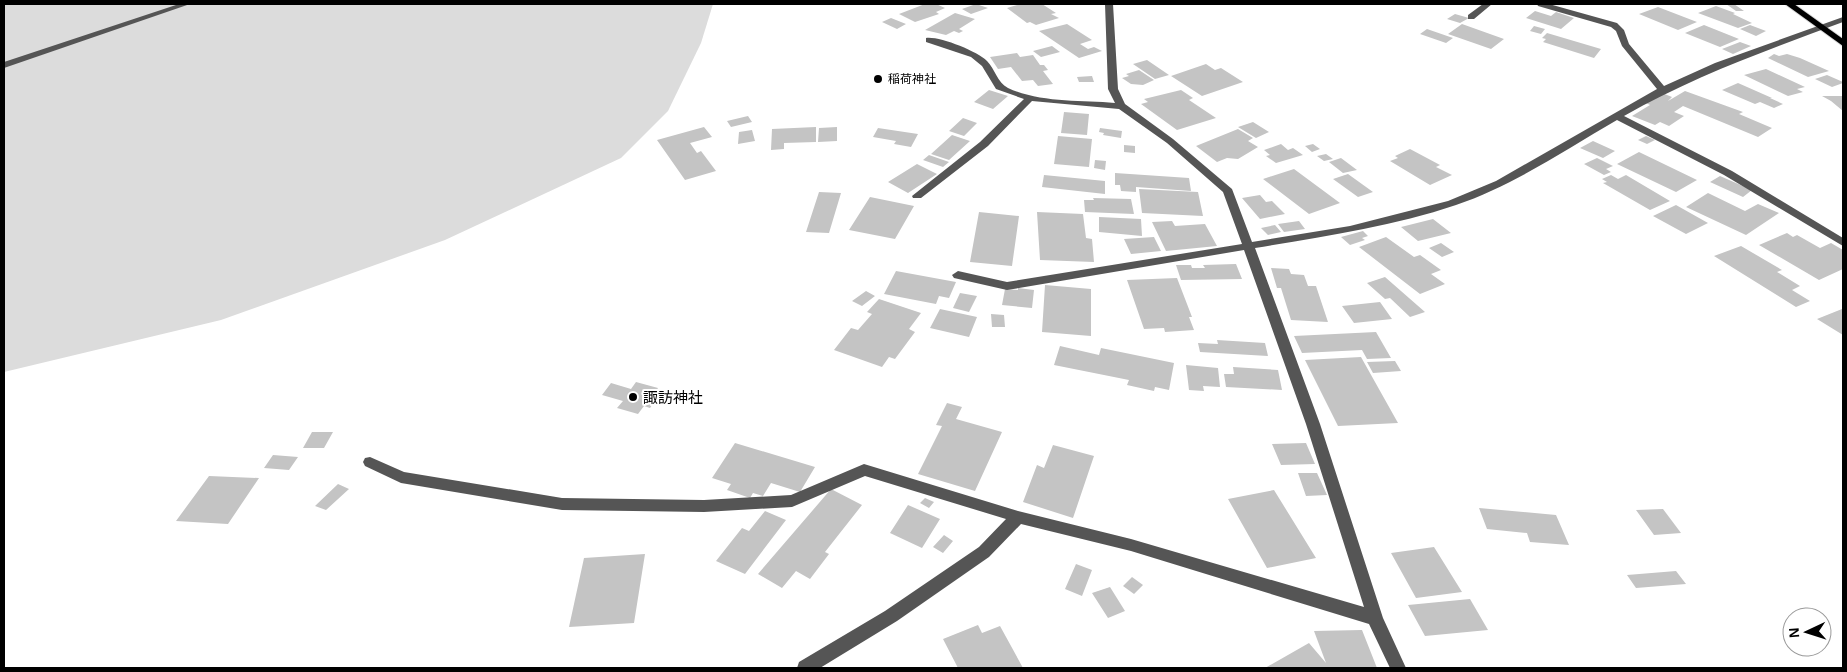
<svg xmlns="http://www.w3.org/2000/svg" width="1847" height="672" font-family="Helvetica,'Noto Sans JP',sans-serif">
<rect width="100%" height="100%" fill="#fff"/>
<!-- green -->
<path fill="#dcdcdc" d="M4 4H713L701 43 668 111 621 158 445 240 221 320 4 372Z"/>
<!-- building -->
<path fill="#c4c4c4" d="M925 4H936L945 8 936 12 939 14 915 22 899 14Z
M976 4 988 8 971 14 962 9Z
M1021 4H1042L1056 13 1051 14 1059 18 1036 25 1030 22 1027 23 1007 8Z
M1726 4H1734L1744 11H1736Z
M1716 6 1735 13 1733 14 1752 23 1738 28 1698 13Z
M1658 7 1697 22 1678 30 1639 14Z
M1535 11 1551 16 1556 12 1574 18 1561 29 1526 18Z
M955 13 975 19 959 29 963 31 959 33 954 31 946 35 925 30Z
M1455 14 1469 18 1460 23 1447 19Z
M891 18 906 24 897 29 882 22Z
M1067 24 1092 40 1080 44 1088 49 1094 47 1102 51 1079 58 1039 31Z
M1462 24 1504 39 1491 49 1448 34Z
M1704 25 1739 39 1720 47 1685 33Z
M1750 25 1766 31 1756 36 1740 29Z
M1534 26 1545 29 1541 34 1530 31Z
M1427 29 1453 38 1446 43 1420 34Z
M1547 33 1601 49 1594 58 1543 42 1546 39 1542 38Z
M1740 42 1751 46 1733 54 1722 49Z
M1052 46 1060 52 1041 57 1033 51Z
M1017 53 1020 57 1033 55 1040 65H1044L1048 70 1043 71 1053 84 1038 86 1033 80 1022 81 1011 67 998 69 990 57Z
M1774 54 1779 56 1787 54 1800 58 1829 71 1808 77 1768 58Z
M1147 60 1169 75 1155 79 1133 64Z
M1206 64 1215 70 1221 68 1243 82 1202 96 1171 76Z
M1766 69 1805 87 1797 89 1803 92 1788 96 1744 75Z
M1139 70 1154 80 1143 85 1131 84 1122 78 1129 76 1126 74Z
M1827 75 1843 82V83L1832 87 1815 79Z
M1092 76 1094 82H1079L1077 77Z
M1738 83 1772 98H1770L1783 104 1774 108 1760 102 1755 104 1722 90Z
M989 90 1008 96 993 109 974 102Z
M1181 90 1193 98 1189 100 1216 118 1177 130 1141 104 1148 102 1144 99Z
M1685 91 1743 112 1739 114 1772 128 1758 137 1683 106 1674 112 1684 116 1669 126 1660 122 1655 125 1632 116 1650 105 1646 103 1662 93 1672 97 1668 101Z
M1822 96H1843V111L1831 101Z
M1064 112 1089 114 1087 135 1061 133Z
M748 116 752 122 731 127 727 121Z
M963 118 977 123 964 136 949 131Z
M1253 122 1269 132 1256 138 1238 127Z
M704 127 712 137 690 143 697 153 701 151 716 171 685 180 657 140Z
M816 127V142L784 143V149L771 150 772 129Z
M837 127V141L818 142 819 128Z
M878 128 918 134 911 147 894 144 896 141 873 137Z
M1100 128 1122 131 1121 138 1103 135 1104 133 1099 132Z
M1238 129 1253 138 1248 141 1258 147 1238 159 1227 158 1217 162 1196 146Z
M752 130 755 141 738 144 739 132Z
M952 135 970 141 949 160 931 154Z
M1058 136 1092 139 1089 167 1054 164Z
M1646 136 1655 140 1647 144 1638 140Z
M1593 141 1615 151 1603 158 1580 148Z
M1281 144 1288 150 1293 148 1303 155 1276 163 1266 156 1270 155 1264 150Z
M1313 144 1320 149 1312 152 1305 146Z
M1124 145 1135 146V153L1124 152Z
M1410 149 1440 165 1436 167 1452 175 1430 185 1390 161 1398 158 1395 156Z
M1639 152 1697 180 1676 192 1617 164Z
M1326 154 1333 159 1324 161 1317 156Z
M929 155 949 162 943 167 923 160Z
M1341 158 1357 170 1343 173 1329 162Z
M1597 158 1613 166 1606 169 1611 172 1604 175 1584 164Z
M1095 160 1106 161 1105 170 1094 168Z
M917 164 937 174 908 193 888 182Z
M1294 169 1340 203 1309 214 1263 179Z
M1115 173 1189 178 1191 191 1136 187V192L1121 191 1120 185H1115Z
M1348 174 1373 192 1358 197 1333 179Z
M1044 175 1105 181V194L1042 187Z
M1611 175 1618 179 1626 175 1670 201 1650 210 1603 183 1607 182 1602 179Z
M1720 176 1752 190 1743 197 1710 182Z
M1139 189 1198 192 1203 216 1142 213Z
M819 192 841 193 829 233 806 232Z
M1708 193 1745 211 1758 204 1779 213 1746 235 1686 207Z
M1260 195 1266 202 1272 201 1285 214 1260 219 1242 198Z
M870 197 914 206 895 239 849 230Z
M1093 198 1131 199 1134 214 1085 212 1084 200H1094Z
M1676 205 1708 223 1686 234 1653 216Z
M979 212 1019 216 1012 266 970 262Z
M1037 212 1083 214 1086 238 1092 239 1094 262 1040 260Z
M1099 217 1141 219 1142 236 1099 232Z
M1433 219 1451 233 1418 241 1401 227Z
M1172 221 1175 226 1205 224 1217 246 1166 251 1152 222Z
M1299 221 1305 229 1284 232 1278 224Z
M1275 225 1281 232 1268 235 1261 228Z
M1363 231 1368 236 1362 238 1365 240 1350 245 1341 237Z
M1787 233 1793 237 1797 235 1820 248 1831 243 1843 250V269L1819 280 1759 245Z
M1154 237 1161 251 1131 254 1124 239Z
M1386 237 1414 257 1420 255 1441 270 1431 274 1445 284 1420 294 1359 247Z
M1441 243 1454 252 1442 257 1429 248Z
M1741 246 1782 270 1777 272 1800 286 1792 290 1810 301 1796 307 1714 256Z
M1236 264 1242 279 1181 280 1176 265H1191L1192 268H1205L1203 265Z
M1271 268 1289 269 1291 274 1304 275 1308 286H1316L1328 322 1291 320 1281 288H1277Z
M896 271 956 282 949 298 939 296 936 304 884 294Z
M1385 277 1425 312 1410 317 1390 298 1385 299 1367 283Z
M1177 278 1192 317H1189L1194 330 1165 332 1164 328 1144 329 1127 280Z
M1045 285 1091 289V336L1042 332Z
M1018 288 1034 290 1032 308 1002 305 1005 289 1018 290Z
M866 291 875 296 862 306 852 301Z
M960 293 977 296 969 312 953 308Z
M879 299 921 313 909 329 915 332 895 359 889 357 882 367 834 350 851 328 858 330 872 314 867 312Z
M1380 302 1392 319 1354 323 1342 306Z
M940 309 977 317 969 337 930 328Z
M1842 309 1843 335 1817 319Z
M991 314 1004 315 1005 327H992Z
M1376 332 1391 358 1367 359 1362 350 1302 353 1294 336Z
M1217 340 1265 343 1268 356 1200 352 1198 343 1218 344Z
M1060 346 1099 355 1101 348 1174 363 1169 390 1155 387 1154 391 1127 385 1129 380 1054 365Z
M1361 357 1398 423 1338 426 1305 360Z
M1395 361 1401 371 1373 373 1367 362Z
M1186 365 1218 368 1220 387 1203 386 1204 391 1189 390Z
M1233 367 1278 370 1282 390 1226 387 1224 374H1234Z
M636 382 658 388 652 397 657 398 650 408 644 406 638 414 617 408 623 401 602 395 611 383 631 389Z
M947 403 962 407 956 419 1002 432 975 491 918 474 942 426 936 425Z
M312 432H333L324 448H303Z
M735 443 815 467 800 492 771 483 763 496 753 493 750 498 727 490 731 484 712 478Z
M1306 443 1315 464 1281 465 1272 444Z
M1053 445 1094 456 1073 518 1023 502 1037 465 1044 468Z
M273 455 298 457 289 470 264 468Z
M1298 473H1317L1327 495 1306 496Z
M209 476 259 478 228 524 176 521Z
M338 484 349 489 326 510 315 506Z
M831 489 862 505 825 552 829 554 810 579 796 571 782 588 758 574Z
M1274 490 1316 558 1267 568 1228 499Z
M925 498 934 502 929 508 920 503Z
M908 505 940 519 922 548 890 533Z
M1479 508 1556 515 1569 545 1530 542 1527 533 1487 529Z
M1663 509 1681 533 1654 535 1636 510Z
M765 511 786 520 745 574 716 561 742 528 749 531Z
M944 535 953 541 943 553 933 547Z
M1434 547 1462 592 1416 598 1391 553Z
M645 554 634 623 569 627 584 558Z
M1076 564 1092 570 1082 596 1065 589Z
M1676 571 1686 584 1636 588 1627 575Z
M1132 577 1143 585 1134 594 1123 586Z
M1110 587 1125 611 1108 618 1092 593Z
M1470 599 1488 630 1425 636 1408 605Z
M978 625 982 633 1000 626 1023 668H958L943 639Z
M1362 630 1377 668H1265L1309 643 1326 663 1314 631Z"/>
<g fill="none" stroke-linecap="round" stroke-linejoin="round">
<defs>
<path id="major" d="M1785 4H1794L1843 39V46Z"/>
</defs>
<!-- major casing -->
<use href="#major" stroke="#dbdbdb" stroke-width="2"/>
<!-- minor -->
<path fill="#555" fill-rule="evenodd" d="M179 4H190L4 68V62Z
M1105 4H1113L1118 89 1125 104 1173 139 1232 189 1252 242 1350 226 1448 201 1496 181 1657 89 1622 46 1616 31 1611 27 1538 6 1537 4H1549L1617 23 1624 30 1629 44 1664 86 1715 63 1843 17V22C1768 50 1694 76 1624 116L1732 171 1843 238V246L1724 175 1617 120C1565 150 1513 186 1456 205 1391 227 1321 237 1255 248L1320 424 1383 618 1406 668H1390L1369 624 1131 551 1021 524 989 557 897 621 820 668H797L799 662 885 611 979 547 1006 519 865 476 792 507 704 512 562 510 401 483 365 466 363 462 365 458 370 457 404 472 562 498 704 500 791 495 864 464 1018 511 1131 539 1364 607 1306 424 1244 250 1007 290 954 278 952 275 958 271 1007 282 1242 244 1223 192 1167 143 1119 109 1032 101 988 146 921 198H913L912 196 980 142 1024 99 996 89 982 66 971 57 926 42V38C939 36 977 51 987 61 995 69 997 82 1008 88 1040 103 1080 100 1115 103L1108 89Z
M1483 4H1492L1474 19H1468V15Z"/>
<!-- major -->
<use href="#major" fill="#000" fill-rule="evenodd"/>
</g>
<!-- markers -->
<g fill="#000" stroke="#fff" stroke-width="2">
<circle cx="878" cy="79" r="5"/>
<circle cx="633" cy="397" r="5"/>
</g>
<g text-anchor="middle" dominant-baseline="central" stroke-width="4" stroke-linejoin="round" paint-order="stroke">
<!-- far-poi labels -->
<g font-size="12" fill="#000" stroke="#fff" text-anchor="start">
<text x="888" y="79">稲荷神社</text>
</g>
<!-- poi labels -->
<g font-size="15" fill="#000" stroke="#fff" text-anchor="start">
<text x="643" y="397">諏訪神社</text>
</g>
</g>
<!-- border -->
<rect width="1847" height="672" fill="none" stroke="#000000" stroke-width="10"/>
<!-- north arrow -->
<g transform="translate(1807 632) rotate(266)"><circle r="24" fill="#ffffff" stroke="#999999"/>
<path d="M0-4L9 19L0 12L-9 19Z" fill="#000000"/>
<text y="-8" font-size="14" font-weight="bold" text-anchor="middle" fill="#000000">N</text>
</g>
</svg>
